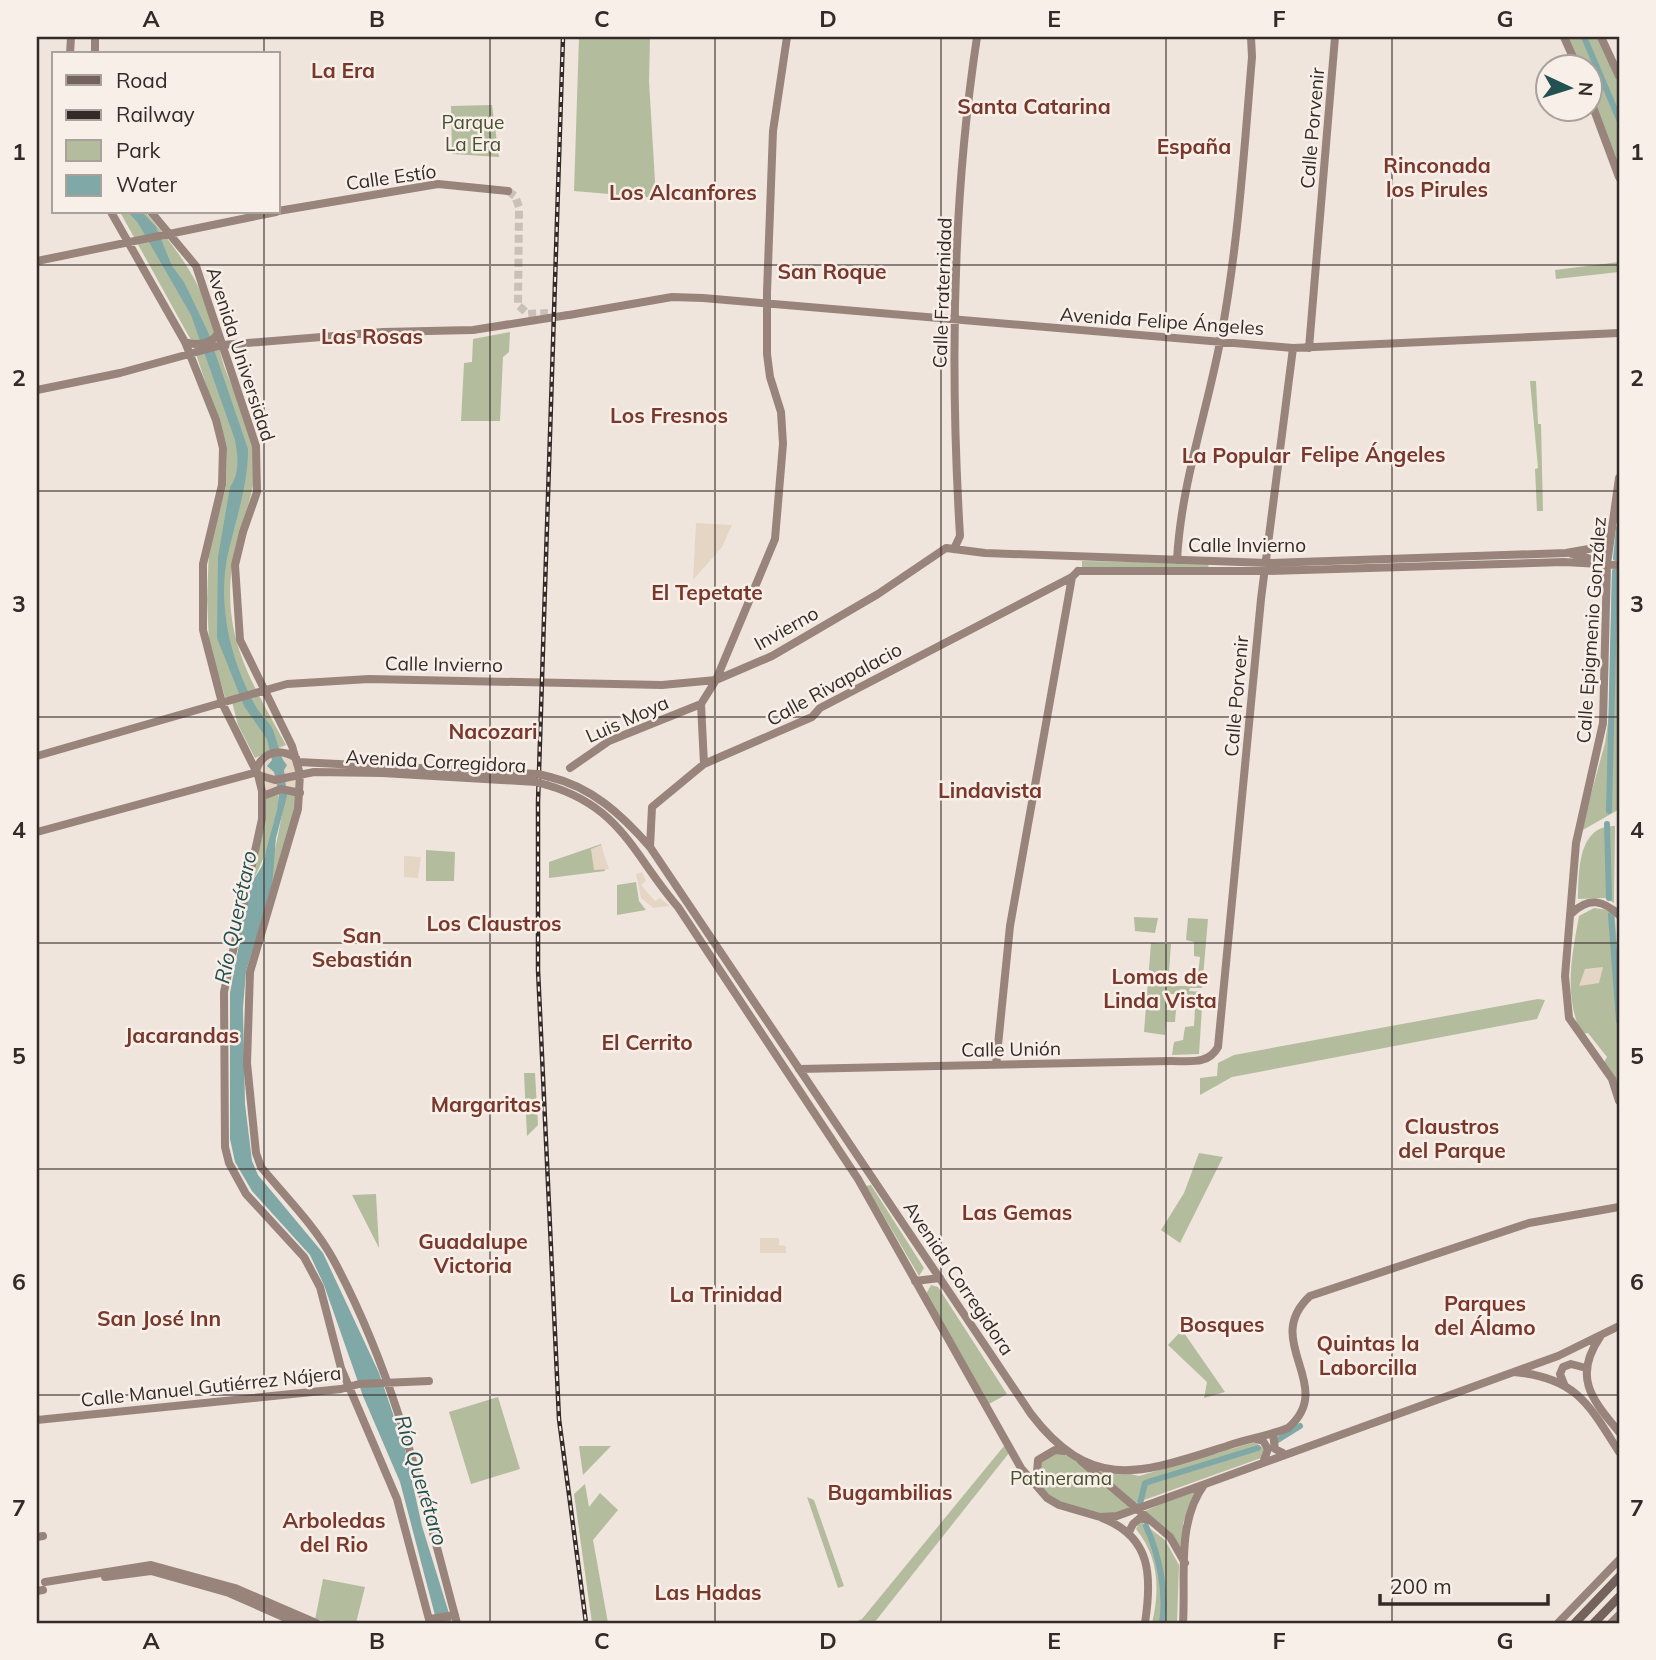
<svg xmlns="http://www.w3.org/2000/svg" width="1656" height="1660" font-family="Mulish,sans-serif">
<rect width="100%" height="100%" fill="#efe5dd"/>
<!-- green -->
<path fill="#b4bc9e" d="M579 37H650L649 81 656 198 574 191Z
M1567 37H1598L1619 83V169L1590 92V66H1579Z
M492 105 499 157 452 154 451 106Z
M120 212H145C174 245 198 277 212 319 217 334 219 350 224 366 235 395 250 426 254 457 258 488 243 516 236 545 217 629 247 674 286 745L255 758 238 725 231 698 225 697 209 643 207 599 209 548 226 487 227 447 192 342Z
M1619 262V272L1556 279 1555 270Z
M510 332 509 352 503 357 500 421H461L464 363 472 362 473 339Z
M1530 381H1536L1538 424H1541L1543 511H1537L1535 469 1538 468Z
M1082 561 1209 563 1208 569 1082 567Z
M1618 573V810L1581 831 1605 743 1609 715 1612 574Z
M278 789C282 815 264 863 250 885L263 796Z
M287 789 300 793 272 888 273 860Z
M1615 826 1614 903 1605 898 1578 899C1579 873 1577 825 1615 826Z
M601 844 605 871 549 878V862Z
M426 850 455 852 454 881H426Z
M636 882 639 901 646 910 617 915V885Z
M1594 908 1608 910 1615 917 1619 979V1089L1604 1062 1607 1057 1588 1033 1582 1034C1563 997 1572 955 1579 916Z
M1134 917 1158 918 1155 933 1135 931Z
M1188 918 1208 919 1202 988H1190L1189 991 1203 992 1199 1054 1172 1055 1174 1042 1183 1040 1185 1027 1194 1026 1195 1009 1186 1008 1188 994H1168L1166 1010H1176L1175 1022H1166L1165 1035 1144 1032 1151 943 1171 944 1168 986H1189L1190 975H1198L1200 957 1194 956V942L1186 940Z
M1538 999 1545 1000 1537 1019 1232 1077 1200 1095V1078L1217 1076 1218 1063 1234 1055Z
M524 1073H535L538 1125 527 1136Z
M1199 1153 1223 1157 1180 1243 1161 1230 1184 1193Z
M871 1185 924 1268 919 1276 866 1186Z
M376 1194 379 1248 352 1195Z
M931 1285 938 1287 1007 1394 989 1404 926 1294Z
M1182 1330 1225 1392 1204 1398 1207 1382 1168 1345Z
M498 1397 520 1469 471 1484 449 1412Z
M1255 1442 1264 1449 1261 1458 1133 1504 1138 1510C1094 1518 1074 1516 1038 1489L1035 1467 1043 1454 1066 1452 1087 1464 1139 1476Z
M579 1446H611L583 1475Z
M1004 1446 1009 1453 874 1623H853L862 1619Z
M585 1484 589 1507 600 1493 618 1510 593 1540 608 1623H592L574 1494Z
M1198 1488 1183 1523V1554L1145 1511Z
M807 1497 814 1500 844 1586 838 1588Z
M1140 1521 1165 1540 1179 1565 1177 1623H1152C1160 1590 1159 1557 1136 1529Z
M323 1579 365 1587 356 1623 315 1620Z"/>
<!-- plaza -->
<path fill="#e5d5c5" d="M696 523 732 525 722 547 693 580Z
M280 752 298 762 295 791 263 796 258 763Z
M601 845 609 869 594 870 591 849Z
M404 856 421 857 418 878 404 877Z
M642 872 646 881 641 885 655 901 660 898 670 906 653 908 641 898 636 874Z
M1603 967 1599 983 1579 986 1585 969Z
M760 1238H779V1245L786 1246V1253H760Z"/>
<!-- water -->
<path fill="#7fa8a7" d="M128 212H142L156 227 172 266 184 282 208 332 248 449C248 484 237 516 229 549 216 602 230 659 255 705 259 713 266 719 271 726 278 739 278 756 287 765L284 770 287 796 276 838 272 888 246 971 243 1008 245 1104 252 1161 258 1175 323 1253 379 1373 405 1449 422 1526 452 1623H437L400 1482 363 1396 324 1285 310 1255 252 1191 235 1162 230 1139V993L250 885 262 866 277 810 279 795 274 772 267 766 272 760 267 739 244 706 217 638 218 557 230 487C240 474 238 455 235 440L191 315 138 223Z"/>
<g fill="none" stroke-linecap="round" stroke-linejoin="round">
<!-- canal -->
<path stroke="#7fa8a7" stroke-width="6" d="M1584 37 1619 119
M1616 558 1619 528
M1609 811 1615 571
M1607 824 1609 898
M1611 915 1619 1021
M1276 1441 1300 1426
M1140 1504 1145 1483 1258 1448
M1146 1526C1159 1555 1167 1591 1162 1623"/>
<!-- secondary-tunnel -->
<path stroke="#cac0b9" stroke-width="8" stroke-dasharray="8 4" stroke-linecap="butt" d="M508 191 515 196 519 207 518 305 528 314 548 313"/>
<!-- secondary -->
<path stroke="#99847c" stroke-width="8" d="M1564 37 1577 66
M1601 37 1619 76
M70 54 71 37
M95 54V37
M1590 99 1619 177
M278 211 438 184 508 191
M111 212 185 342 216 420 223 448 222 485 203 564V630L222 703 258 775 262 791V819L224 992 225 1147 229 1163 246 1194 304 1257 320 1287 341 1368 397 1499 430 1623
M151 212 196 266 256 446 257 492 243 532 235 565 240 640 292 746 300 774 298 809 250 972 247 1063 256 1153 261 1167C285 1196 315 1226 333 1259 395 1373 424 1500 457 1623
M37 261 276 212
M569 315 672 297 703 298 1293 348 1619 333
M185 342C195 346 213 344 218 333
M1309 348 1335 37
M37 390 120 373 222 345 383 332 473 330 568 315
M1619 478 1607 564 1603 723 1576 843 1565 976 1569 1018 1612 1079 1619 1101
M954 549 960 536C950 370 952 201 977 37
M1572 554 1603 562
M1177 560C1181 485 1206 415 1220 342 1238 248 1244 152 1252 57L1251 37
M1078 571H1266L1564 562 1619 565
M701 704 716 680 775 539 783 444 781 412 770 377 767 354V292L773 131 787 37
M701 704 704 764
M37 756 287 684 369 679 662 685 716 680 772 656 878 594 946 548 985 553 1268 563 1566 553 1600 547 1609 537
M298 762 538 774
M570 768 609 741 701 704
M256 770C263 751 280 748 296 758
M258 775 275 780 314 772 382 773 536 782
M550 777C592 787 622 815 650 847L1031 1414C1093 1495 1144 1472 1227 1446 1247 1439 1268 1436 1288 1428 1338 1385 1260 1342 1310 1296L1529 1223 1619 1207
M547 785C622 807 633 855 678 907L858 1179 1021 1468 1047 1498 1059 1505 1100 1517 1117 1516 1558 1356 1619 1326
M263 796 281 789 300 793
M37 832 257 772
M650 847 652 807 704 764 812 717 820 708 1072 577 1078 571
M1572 913C1589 897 1603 900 1619 915
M996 1065 1010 926 1072 577
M799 1069 1171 1061C1190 1061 1208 1065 1218 1047L1261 599 1293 348
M915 1281 940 1278
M1600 1337C1572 1378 1593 1400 1619 1432
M1514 1372C1575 1377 1589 1404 1619 1452
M1564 1384 1560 1374 1563 1367 1571 1364 1586 1368
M37 1420 341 1389 359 1384 429 1381
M1273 1434 1275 1449 1283 1453
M1256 1439 1263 1441 1268 1449 1264 1460
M1081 1461 1170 1537 1185 1563
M1036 1484 1038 1460 1055 1450 1064 1451
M1102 1518C1152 1537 1152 1577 1145 1623
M1129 1532 1133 1524 1140 1518 1148 1520
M37 1537 43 1536
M105 1577 151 1571 229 1593 297 1623
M45 1582 151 1565 235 1588 316 1623
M37 1591 43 1590
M430 1619 455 1615
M1183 1623C1186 1578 1176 1523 1204 1485
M1558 1623 1619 1560
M1611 1623 1619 1615"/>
<!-- primary -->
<path stroke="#74625c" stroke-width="9" d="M1575 1623 1619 1577
M1594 1623 1619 1597"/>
<defs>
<path id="rail" d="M563 37 538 802V970L559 1419 586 1623"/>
</defs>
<!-- rail casing -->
<use href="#rail" stroke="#342b29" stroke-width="4.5"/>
<!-- rail -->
<use href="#rail" stroke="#f7efe8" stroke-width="2" stroke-dasharray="5" stroke-linecap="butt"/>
<!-- secondary-bridge -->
<path stroke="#99847c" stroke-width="8" d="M538 774 550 777
M536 782 547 785"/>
</g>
<!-- grid -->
<path fill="none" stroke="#342b29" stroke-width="2" stroke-opacity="0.55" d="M264 37V54M490 37V1623M715 37V1623M941 37V1623M1166 37V1623M1392 37V1623M264 212V1623M37 265H1619M37 491H1619M37 717H1619M37 943H1619M37 1169H1619M37 1395H1619"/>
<g text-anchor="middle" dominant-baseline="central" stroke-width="5" stroke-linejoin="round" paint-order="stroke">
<!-- park labels -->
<g font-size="19" fill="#464f2f" stroke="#f7efe8">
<text x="473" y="122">Parque<tspan x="473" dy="22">La Era</tspan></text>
<text x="1061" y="1478">Patinerama</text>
</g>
<!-- street labels -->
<g font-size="19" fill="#342b29" stroke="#f7efe8">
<text transform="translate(1312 128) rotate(-85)">Calle Porvenir</text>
<text transform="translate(391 177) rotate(-8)">Calle Estío</text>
<text transform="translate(942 293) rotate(-88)">Calle Fraternidad</text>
<text transform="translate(1162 321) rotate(4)">Avenida Felipe Ángeles</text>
<text transform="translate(241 354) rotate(72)">Avenida Universidad</text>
<text x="1247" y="545">Calle Invierno</text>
<text transform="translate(786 628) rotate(-29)">Invierno</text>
<text transform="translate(1591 630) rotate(-86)">Calle Epigmenio González</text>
<text transform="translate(444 664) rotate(1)">Calle Invierno</text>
<text transform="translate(834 684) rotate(-29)">Calle Rivapalacio</text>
<text transform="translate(1236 696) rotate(-85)">Calle Porvenir</text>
<text transform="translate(627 719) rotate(-24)">Luis Moya</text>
<text transform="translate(436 761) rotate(3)">Avenida Corregidora</text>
<text transform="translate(1011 1049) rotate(-1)">Calle Unión</text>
<text transform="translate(959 1278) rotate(56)">Avenida Corregidora</text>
<text transform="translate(211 1386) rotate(-6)">Calle Manuel Gutiérrez Nájera</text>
</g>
<!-- neighbourhood labels -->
<g font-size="21" font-weight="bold" fill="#79382c" stroke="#f7efe8">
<text x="343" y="70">La Era</text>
<text x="1034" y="106">Santa Catarina</text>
<text x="1194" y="146">España</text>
<text x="1437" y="165">Rinconada<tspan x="1437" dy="24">los Pirules</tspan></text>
<text x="683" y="192">Los Alcanfores</text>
<text x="832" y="271">San Roque</text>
<text x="372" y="336">Las Rosas</text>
<text x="669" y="415">Los Fresnos</text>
<text x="1373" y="454">Felipe Ángeles</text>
<text x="1236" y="455">La Popular</text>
<text x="707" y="592">El Tepetate</text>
<text x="493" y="731">Nacozari</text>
<text x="990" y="790">Lindavista</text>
<text x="494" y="923">Los Claustros</text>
<text x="362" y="935">San<tspan x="362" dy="24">Sebastián</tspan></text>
<text x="1160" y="976">Lomas de<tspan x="1160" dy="24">Linda Vista</tspan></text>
<text x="182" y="1035">Jacarandas</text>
<text x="647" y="1042">El Cerrito</text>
<text x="486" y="1104">Margaritas</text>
<text x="1452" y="1126">Claustros<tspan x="1452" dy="24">del Parque</tspan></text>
<text x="1017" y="1212">Las Gemas</text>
<text x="473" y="1241">Guadalupe<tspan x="473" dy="24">Victoria</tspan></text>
<text x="726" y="1294">La Trinidad</text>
<text x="1485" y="1303">Parques<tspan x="1485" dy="24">del Álamo</tspan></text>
<text x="159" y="1318">San José Inn</text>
<text x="1222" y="1324">Bosques</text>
<text x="1368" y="1343">Quintas la<tspan x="1368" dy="24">Laborcilla</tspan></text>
<text x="890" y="1492">Bugambilias</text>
<text x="334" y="1520">Arboledas<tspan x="334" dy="24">del Rio</tspan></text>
<text x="708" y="1592">Las Hadas</text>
</g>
<!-- water labels -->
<g font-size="21" font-style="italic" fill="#235050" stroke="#f7efe8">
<text transform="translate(235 917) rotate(-78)">Río Querétaro</text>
<text transform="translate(422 1480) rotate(73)">Río Querétaro</text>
</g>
</g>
<!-- border -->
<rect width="1656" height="1660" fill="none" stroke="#f7efe8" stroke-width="77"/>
<!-- legend -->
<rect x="52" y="52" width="228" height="161" fill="#f7efe8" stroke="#a9a19c" stroke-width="2"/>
<rect x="66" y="75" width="35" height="10" fill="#74625c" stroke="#a9a19c" stroke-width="2"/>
<text x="116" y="88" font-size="21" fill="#342b29">Road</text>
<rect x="66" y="110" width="35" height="10" fill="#342b29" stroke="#a9a19c" stroke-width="2"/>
<text x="116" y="122" font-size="21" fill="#342b29">Railway</text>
<rect x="66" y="140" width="35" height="21" fill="#b4bc9e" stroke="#a9a19c" stroke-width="2"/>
<text x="116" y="158" font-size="21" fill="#342b29">Park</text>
<rect x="66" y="175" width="35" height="21" fill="#7fa8a7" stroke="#a9a19c" stroke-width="2"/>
<text x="116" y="192" font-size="21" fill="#342b29">Water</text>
<!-- north arrow -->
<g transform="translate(1569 88) rotate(94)"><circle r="33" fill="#f7efe8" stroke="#a9a19c" stroke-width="2"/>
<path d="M0-5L12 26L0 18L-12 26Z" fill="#235050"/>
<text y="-10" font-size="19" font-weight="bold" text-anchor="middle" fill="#342b29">N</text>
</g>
<!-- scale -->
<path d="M1380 1594v10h168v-10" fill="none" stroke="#342b29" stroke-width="3.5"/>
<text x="1390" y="1594" font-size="21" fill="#342b29" stroke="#f7efe8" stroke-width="5" paint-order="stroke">200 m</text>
<rect x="38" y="38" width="1580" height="1584" fill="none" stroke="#342b29" stroke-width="2.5"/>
<g font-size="23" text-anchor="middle" font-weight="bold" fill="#342b29">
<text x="151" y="27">A</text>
<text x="377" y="27">B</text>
<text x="602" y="27">C</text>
<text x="828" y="27">D</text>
<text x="1054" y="27">E</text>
<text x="1279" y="27">F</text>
<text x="1505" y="27">G</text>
<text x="19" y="160">1</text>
<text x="1637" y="160">1</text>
<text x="19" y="386">2</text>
<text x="1637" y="386">2</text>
<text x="19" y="612">3</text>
<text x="1637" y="612">3</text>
<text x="19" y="838">4</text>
<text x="1637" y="838">4</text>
<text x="19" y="1064">5</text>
<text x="1637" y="1064">5</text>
<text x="19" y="1290">6</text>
<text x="1637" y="1290">6</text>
<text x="19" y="1516">7</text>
<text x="1637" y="1516">7</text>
<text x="151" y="1649">A</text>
<text x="377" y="1649">B</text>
<text x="602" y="1649">C</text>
<text x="828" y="1649">D</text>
<text x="1054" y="1649">E</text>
<text x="1279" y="1649">F</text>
<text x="1505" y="1649">G</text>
</g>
</svg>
